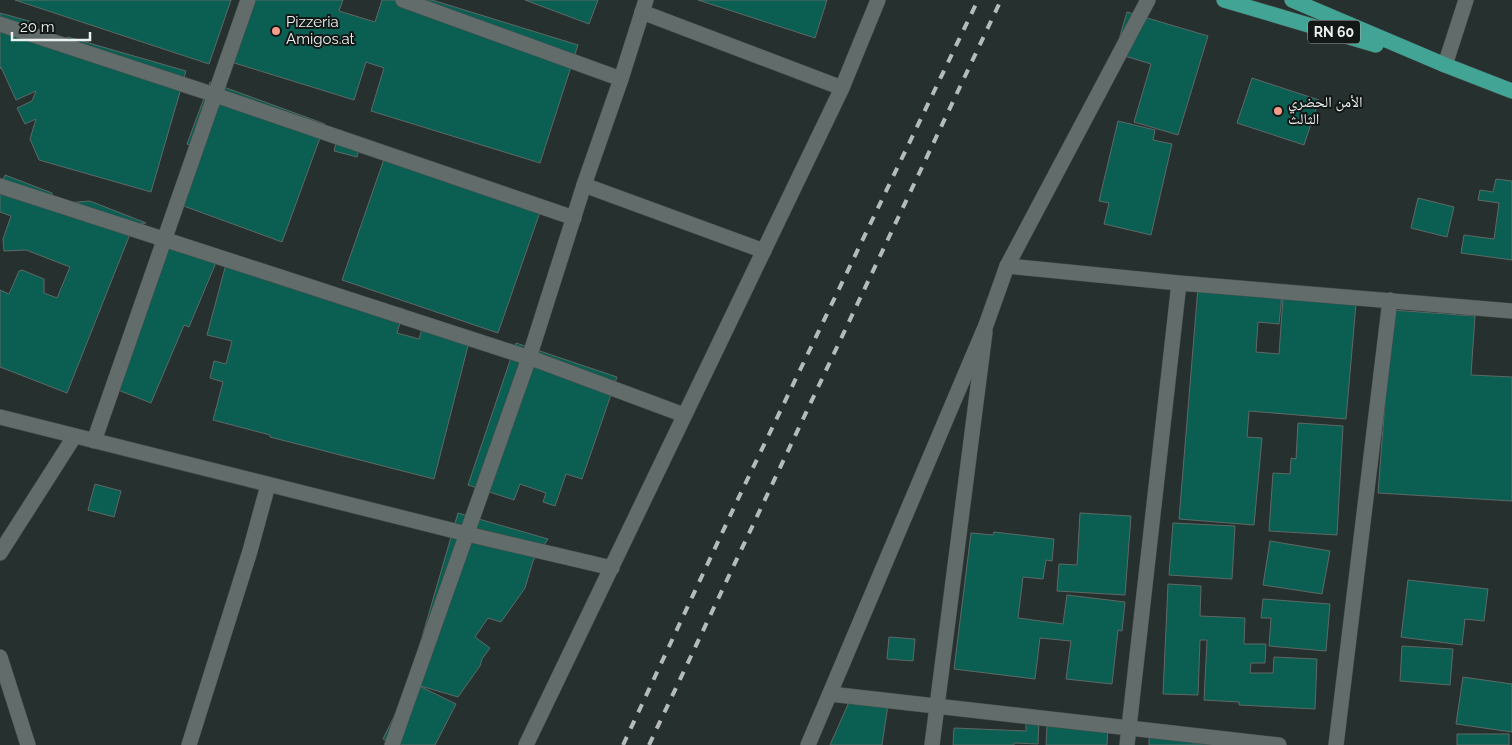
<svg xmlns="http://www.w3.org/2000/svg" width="1512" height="745" font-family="Raleway,'Noto Naskh Arabic',sans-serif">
<rect width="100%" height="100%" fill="#26302e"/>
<!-- building -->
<path fill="#0a5e52" stroke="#5e6966" d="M15 0H231L209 64Z
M247 0H343L339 11 375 22 382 0H432L578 45 540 163 371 111 384 68 366 62 354 100 228 61Z
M525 0H598L589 24Z
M698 0H827L815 38Z
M1127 12 1208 36 1178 135 1134 122 1151 64 1115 53Z
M0 13 29 21 35 35 57 42 68 37 186 71 151 192 39 160 30 139 36 119 25 124 17 108 32 101 36 91 16 100 1 67 0 69Z
M1252 78 1319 100 1304 145 1237 123Z
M210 82 325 124 282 242 181 205 202 149 187 144Z
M1118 121 1155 130 1153 140 1172 144 1151 235 1104 224 1109 203 1099 201Z
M339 131 362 138 357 157 334 151Z
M384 159 540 212 498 333 342 280Z
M5 175 52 193V204L90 201 146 223 134 224 67 393 0 367V290L9 294 19 271 22 270 44 279V293L57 298 70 267 26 250 4 251 3 239 11 216 0 212V187Z
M1496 179 1512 181V260L1461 253 1464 235 1494 239 1499 203 1478 200 1480 190 1493 192Z
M1418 198 1454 207 1447 237 1411 228Z
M172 234 220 253 189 327 184 325 151 403 108 386Z
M226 264 404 309 397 333 419 339 424 322 471 334 434 479 270 437V435L213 420 223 382 210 378 214 361 226 364 232 341 207 335Z
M1198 287 1282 294 1279 324 1258 322 1256 352 1279 354 1283 298 1356 304 1346 419 1249 411 1247 437 1262 438 1254 525 1179 519Z
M1392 310 1475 316 1471 375 1512 377V501L1378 493Z
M516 343 617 377 582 479 566 474 555 506 543 502 546 493 520 484 514 500 468 485Z
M1298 423 1343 426 1337 535 1269 531 1273 473 1290 474 1291 458 1296 459Z
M95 484 121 491 114 517 88 510Z
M458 513 548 539 533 561 525 588 501 622 488 618 475 637 490 648 482 659 480 666 458 697 407 682 418 651Z
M1080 513 1131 516 1125 595 1057 591 1059 564 1077 565Z
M1173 523 1235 526 1232 579 1169 575Z
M994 532 1054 539 1052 561 1046 560 1043 579 1023 577 1018 618 1063 624 1067 595 1125 602 1122 631 1118 630 1112 684 1066 679 1071 641 1040 638 1035 679 954 669 971 533 993 535Z
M1270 541 1330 551 1322 594 1263 585Z
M1408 580 1488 589 1484 621 1465 619 1462 645 1401 637Z
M1168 584 1201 586 1200 616 1245 618 1244 644H1266L1265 663H1251L1250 673H1273L1274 657 1317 659 1315 709 1239 705V702L1204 700 1207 640H1200L1198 695 1163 694Z
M1263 599 1330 604 1326 651 1269 646 1271 618H1261Z
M889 637 915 639 913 661 887 659Z
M1402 646 1453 649 1450 685 1400 681Z
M1463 677 1512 684V732L1456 724Z
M411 682 456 704 435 745H395L383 739Z
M853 693 889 698 882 745H830Z
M1026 721H1039L1038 744 1014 743V745H953L954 728 1026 731Z
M1047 725 1108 728 1107 745H1046Z
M1457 734H1509V745H1457Z
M1149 736H1191L1192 743 1222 742V745H1149Z"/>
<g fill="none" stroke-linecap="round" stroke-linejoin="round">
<defs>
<path id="lane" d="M0 553 74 437
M0 657 28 745
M189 745 250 551 268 485"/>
<path id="street" d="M403 0 621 79
M642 12 842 88
M0 24 215 95 574 218
M1445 65 1466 0
M584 185 764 251
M0 186 539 361 684 415
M1007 266 1179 283 1512 311
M0 417 467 534 612 568
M94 441 248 0
M830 694 1279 745
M526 745 842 88 878 0
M932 745 985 332
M1127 745 1179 283
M1336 745 1390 300"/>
<path id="secondary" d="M392 745 529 358 584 185 621 79 646 0
M808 745 986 325 1007 266 1148 0"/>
<path id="primary" d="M1224 0 1376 45
M1292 0 1445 65 1512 91"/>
</defs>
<!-- lane casing -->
<use href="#lane" stroke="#444c4a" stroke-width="16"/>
<!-- street casing -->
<use href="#street" stroke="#444c4a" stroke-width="16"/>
<!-- secondary casing -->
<use href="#secondary" stroke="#444c4a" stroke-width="16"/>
<!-- primary casing -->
<use href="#primary" stroke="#444c4a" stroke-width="16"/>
<!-- lane -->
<use href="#lane" stroke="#626d6b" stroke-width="15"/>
<!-- street -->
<use href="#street" stroke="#626d6b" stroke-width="15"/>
<!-- secondary -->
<use href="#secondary" stroke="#626d6b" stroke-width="15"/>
<!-- primary -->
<use href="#primary" stroke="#41a495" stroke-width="15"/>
<!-- rail -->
<path stroke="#b4bbba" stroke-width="4" stroke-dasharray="9 9" stroke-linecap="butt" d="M623 745 737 501 978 0
M649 745 1001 0"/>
</g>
<!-- markers -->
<g fill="#f49d8a" stroke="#131716" stroke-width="2">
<circle cx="276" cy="31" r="5"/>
<circle cx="1278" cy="111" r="5"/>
</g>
<g text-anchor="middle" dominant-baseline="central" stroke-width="4" stroke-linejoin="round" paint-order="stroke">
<!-- shield labels -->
<rect fill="#131716" stroke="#aab0af" stroke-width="1" x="1308" y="20.5" width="52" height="23" rx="4"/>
<g font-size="14" font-weight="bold" fill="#ebf1f0">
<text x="1334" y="32">RN 60</text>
</g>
<!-- poi labels -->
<g font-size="15" fill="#ebf1f0" stroke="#131716" text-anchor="start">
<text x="286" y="22">Pizzeria<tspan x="286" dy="17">Amigos.at</tspan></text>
<text x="1288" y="102">الأمن الحضري<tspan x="1288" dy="17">الثالث</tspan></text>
</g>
</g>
<!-- scale -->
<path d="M12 32v8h78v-8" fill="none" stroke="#ebf1f0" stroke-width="2.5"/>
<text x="20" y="32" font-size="15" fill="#ebf1f0" stroke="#131716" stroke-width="4" paint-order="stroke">20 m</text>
</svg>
